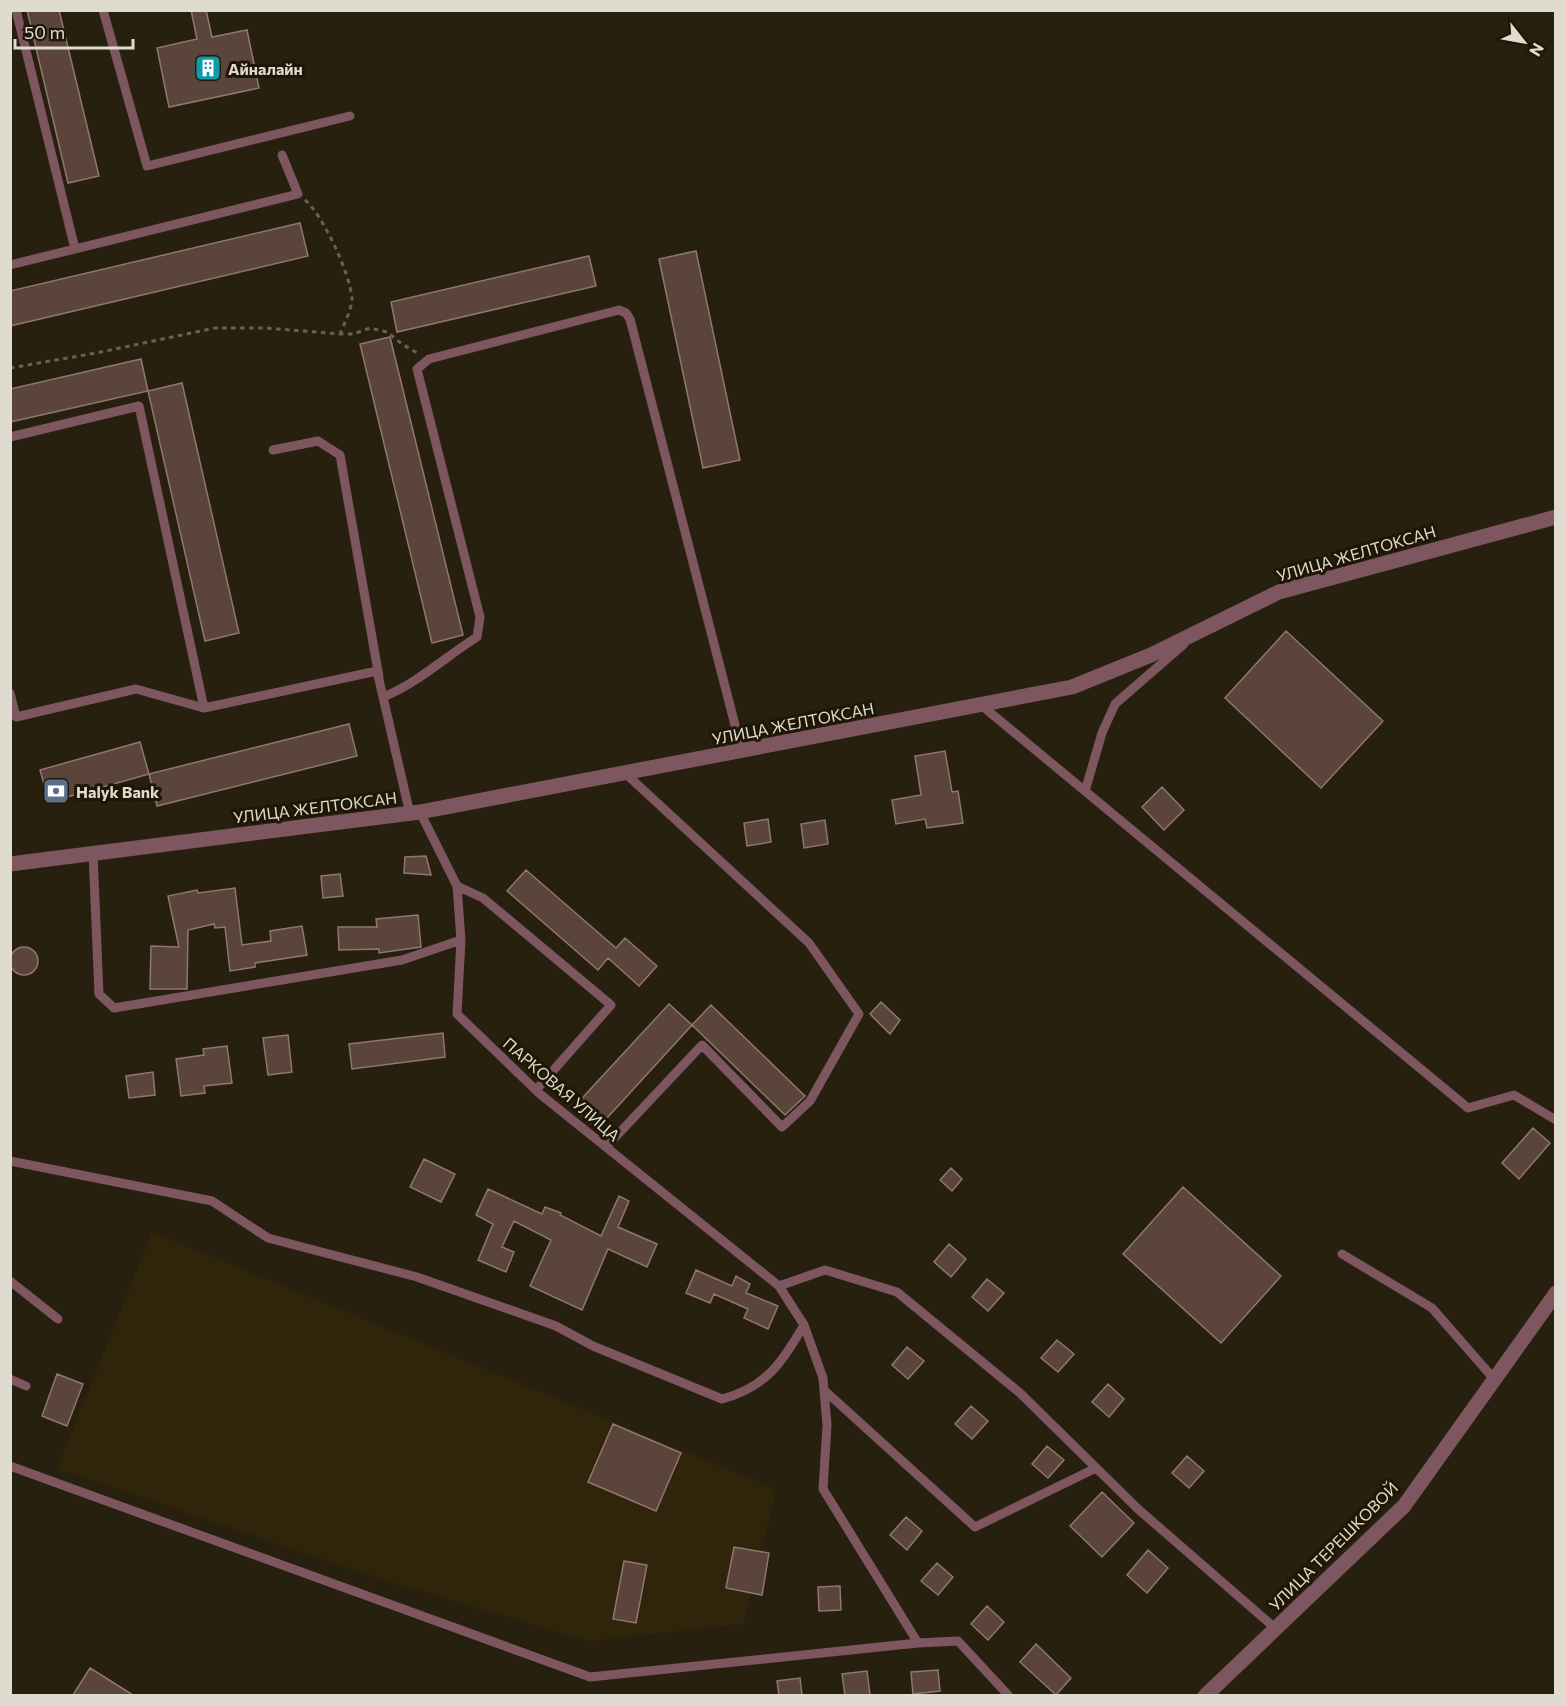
<svg xmlns="http://www.w3.org/2000/svg" width="1566" height="1706" font-family="Commissioner,sans-serif">
<rect width="100%" height="100%" fill="#28200e"/>
<!-- built -->
<path fill="#30250b" d="M152 1232 776 1489 743 1624 589 1641 394 1583 57 1469Z"/>
<!-- building -->
<path fill="#5a443c" stroke="#8f776e" stroke-width="1.5" d="M27 10H59L99 176 68 183Z
M191 10H206L212 37 247 30 259 88 169 107 157 48 197 39Z
M300 223 308 256 10 326V291Z
M696 251 740 460 703 468 659 259Z
M589 256 596 286 397 332 391 302Z
M390 337 463 635 432 643 360 344Z
M141 359 148 391 10 422V389Z
M182 383 239 633 205 641 148 391Z
M1286 631 1383 721 1321 788 1225 698Z
M349 724 357 756 157 806 149 774Z
M140 742 149 774 49 802 40 770Z
M945 751 952 792 958 791 963 823 927 828 925 819 896 824 892 800 921 795 915 756Z
M1162 787 1184 810 1164 830 1142 807Z
M768 819 771 842 747 846 744 823Z
M825 820 828 844 804 848 801 824Z
M426 856 431 875 404 873 405 857Z
M526 870 616 948 625 938 657 966 639 986 608 958 598 970 507 891Z
M340 874 343 896 323 898 321 876Z
M235 888 242 945 271 941 270 931 302 926 307 955 255 963V967L230 971 225 927 215 928 214 924 188 930 187 989H150L151 946 179 947 168 896 197 890 198 893Z
M418 915 421 947 379 953V949L339 950 338 927H377L376 919Z
M10 961a14 14 0 1 1 28 0a14 14 0 1 1-28 0Z
M881 1002 900 1020 890 1034 870 1014Z
M669 1004 692 1025 597 1129 573 1108Z
M711 1005 805 1096 785 1115 692 1025Z
M443 1033 445 1057 352 1069 349 1044Z
M288 1035 292 1072 268 1075 263 1038Z
M227 1046 232 1083 204 1086 205 1093 181 1096 176 1059 204 1055 203 1049Z
M153 1072 155 1095 129 1098 126 1076Z
M1533 1128 1550 1143 1519 1179 1502 1163Z
M424 1159 455 1174 441 1202 410 1187Z
M951 1168 962 1179 952 1191 940 1180Z
M1183 1187 1281 1276 1221 1343 1123 1254Z
M488 1189 542 1214 545 1207 561 1213 560 1215 601 1236 619 1196 629 1201 618 1227 657 1244 647 1267 608 1249 582 1310 530 1286 551 1240 514 1221 502 1247 514 1252 506 1272 478 1260 493 1224 476 1215Z
M949 1244 966 1259 951 1277 934 1262Z
M696 1270 732 1286 736 1276 750 1284 746 1293 778 1306 768 1329 744 1318 748 1309 714 1294 710 1303 686 1293Z
M987 1279 1004 1293 988 1311 972 1297Z
M1057 1340 1074 1354 1058 1372 1041 1358Z
M907 1347 924 1361 908 1379 892 1365Z
M57 1374 83 1384 67 1426 42 1416Z
M1108 1384 1124 1399 1109 1417 1092 1402Z
M971 1406 988 1421 972 1439 955 1424Z
M613 1424 681 1453 656 1511 588 1482Z
M1047 1446 1064 1460 1048 1478 1032 1464Z
M1187 1456 1204 1471 1189 1488 1172 1473Z
M1102 1492 1134 1523 1102 1557 1070 1526Z
M906 1517 922 1531 907 1550 890 1535Z
M734 1547 769 1553 762 1595 726 1588Z
M1148 1550 1168 1568 1147 1593 1127 1575Z
M624 1561 647 1565 636 1623 613 1619Z
M937 1563 953 1577 938 1595 921 1581Z
M840 1586 841 1610 819 1611 818 1587Z
M987 1606 1004 1622 988 1640 971 1624Z
M1036 1644 1071 1678 1056 1695 1020 1662Z
M90 1668 133 1695H73Z
M938 1670 940 1691 913 1694 911 1672Z
M867 1671 870 1695H845L842 1674Z
M800 1678 802 1695H779L777 1681Z"/>
<g fill="none" stroke-linecap="round" stroke-linejoin="round">
<!-- path -->
<path stroke="#696252" stroke-width="3" stroke-dasharray="4.5 4.5" stroke-linecap="butt" d="M305 200C323 215 350 274 352 298 352 309 344 324 340 334
M10 368 96 353 215 328H266L340 334H353L370 328 387 332 402 344 419 354"/>
<!-- service -->
<path stroke="#7d565f" stroke-width="9" d="M16 10 75 249
M103 10 147 166 350 116
M10 265 298 194 282 155
M10 437 139 406 204 708
M273 450 318 441 340 455 379 677
M10 693 16 717 136 689 204 708 377 671 410 814
M383 697C418 683 445 657 477 637L480 617 417 369 429 359 619 310 626 313 630 319 742 752
M981 705 1468 1108 1514 1095 1556 1120
M1085 791 1102 733 1115 704 1184 644
M420 812 457 886 461 940 457 1014 540 1094 779 1286 804 1325 823 1378 827 1425 823 1489 918 1643 958 1641 1009 1696
M93 853 99 994 114 1008 402 960 461 940
M457 886 483 898 611 1005 536 1090
M606 1147 702 1045 782 1127 810 1101 859 1014 809 943 626 774
M10 1161 212 1201 268 1238 417 1277 556 1326 593 1346 722 1399C766 1387 782 1363 804 1325
M1342 1254 1432 1308 1494 1379
M10 1281 58 1319
M779 1286 825 1270 897 1292 1020 1393 1138 1509 1275 1628
M10 1379 26 1386
M824 1390 975 1527 1096 1468
M10 1466 590 1677 918 1643"/>
<!-- minor -->
<path stroke="#7d565f" stroke-width="15" d="M10 864 420 812 1072 687 1151 655 1279 592 1556 517
M1205 1696 1404 1506 1556 1293"/>
</g>
<!-- icons -->
<defs>
<symbol id="building-square" viewBox="-11 -11 22 22"><rect x="-9" y="-9" width="18" height="18" rx="4" fill="#0f9aa8" stroke="#1f1705"/><path d="M-4-6H4V6H1V3H-1V6H-4ZM-2.5-4.3h1.7v1.8h-1.7ZM.8-4.3h1.7v1.8H.8ZM-2.5-1h1.7V.8h-1.7ZM.8-1h1.7V.8H.8Z" fill="#fff"/></symbol>
<symbol id="bank-square" viewBox="-11 -11 22 22"><rect x="-9" y="-9" width="18" height="18" rx="4" fill="#5c6f8a" stroke="#1f1705"/><path d="M-6-4H6V4H-6ZM0-2.3a2.3 2.3 0 1 0 0 4.6a2.3 2.3 0 1 0 0-4.6Z" fill="#fff"/></symbol>
</defs>
<g fill-rule="evenodd">
<use href="#building-square" x="193" y="53" width="30" height="30"/>
<use href="#bank-square" x="41" y="776" width="30" height="30"/>
</g>
<g text-anchor="middle" dominant-baseline="central" stroke-width="6" stroke-linejoin="round" paint-order="stroke">
<!-- poi labels -->
<g font-size="16" font-weight="bold" fill="#e0dbcf" stroke="#1f1705" text-anchor="start">
<text x="228" y="68">Айналайн</text>
<text x="76" y="791">Halyk Bank</text>
</g>
<!-- street labels -->
<g font-size="16" fill="#e0dbcf" stroke="#1f1705">
<text transform="translate(1356 553) rotate(-16)">УЛИЦА ЖЕЛТОКСАН</text>
<text transform="translate(793 723) rotate(-11)">УЛИЦА ЖЕЛТОКСАН</text>
<text transform="translate(315 807) rotate(-7)">УЛИЦА ЖЕЛТОКСАН</text>
<text transform="translate(562 1089) rotate(41)">ПАРКОВАЯ УЛИЦА</text>
<text transform="translate(1333 1546) rotate(-45)">УЛИЦА ТЕРЕШКОВОЙ</text>
</g>
</g>
<!-- border -->
<rect width="1566" height="1706" fill="none" stroke="#e0dbcf" stroke-width="24"/>
<!-- north arrow -->
<g transform="translate(1524 42) rotate(121)" stroke="#1f1705" stroke-width="4.5" paint-order="stroke">
<path d="M0-4.5L10 22L0 15L-10 22Z" fill="#e0dbcf"/>
<text y="-9" font-size="16" font-weight="bold" text-anchor="middle" fill="#e0dbcf">N</text>
</g>
<!-- scale -->
<path d="M15 39v9h118v-9" fill="none" stroke="#e0dbcf" stroke-width="3"/>
<text x="24" y="39" font-size="18" fill="#e0dbcf" stroke="#1f1705" stroke-width="4.5" paint-order="stroke">50 m</text>
</svg>
